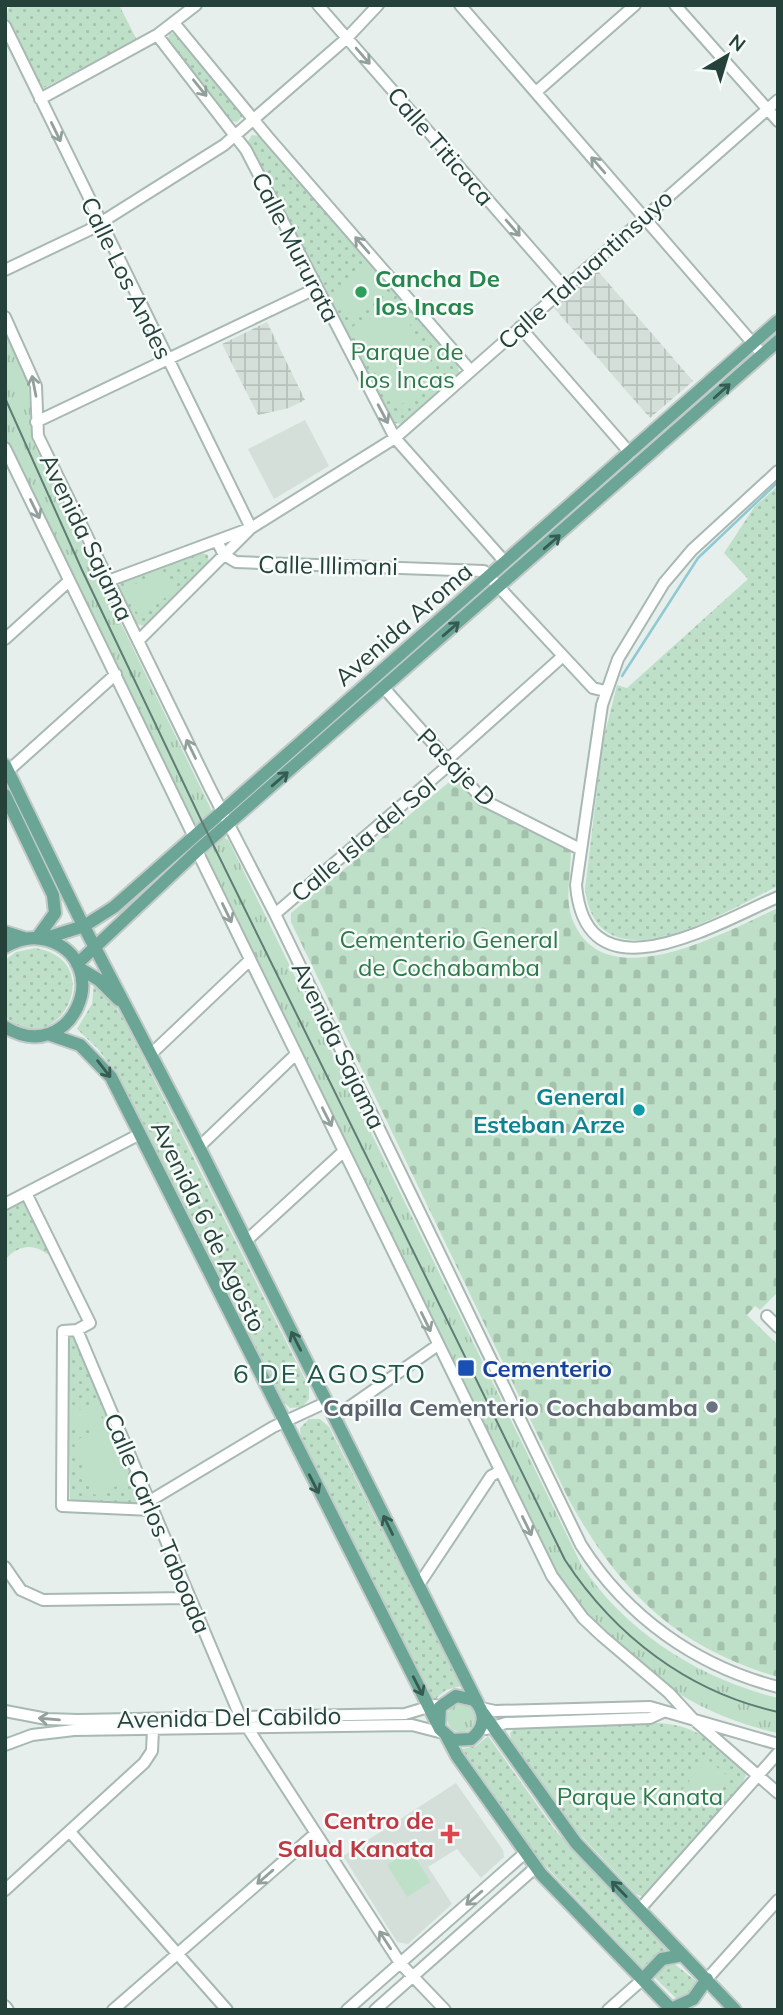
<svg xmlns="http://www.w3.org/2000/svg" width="783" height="2015" font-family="Mulish,sans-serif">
<defs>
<pattern id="industrial-grid" width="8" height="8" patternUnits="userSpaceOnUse" patternTransform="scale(1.75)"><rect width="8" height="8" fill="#d4dfda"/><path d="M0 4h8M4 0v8" fill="none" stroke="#b6c1bc"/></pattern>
<pattern id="grass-tufts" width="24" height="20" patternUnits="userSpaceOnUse" patternTransform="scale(1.75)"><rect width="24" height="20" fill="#bfe0c8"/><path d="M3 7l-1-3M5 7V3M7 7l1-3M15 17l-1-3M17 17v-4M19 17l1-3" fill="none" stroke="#a4c1ad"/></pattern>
<pattern id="cemetery-stones" width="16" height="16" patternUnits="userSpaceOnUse" patternTransform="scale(1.75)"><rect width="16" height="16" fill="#bfe0c8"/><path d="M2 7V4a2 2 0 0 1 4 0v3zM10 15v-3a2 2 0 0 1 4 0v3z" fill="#a4c1ad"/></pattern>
<pattern id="park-dots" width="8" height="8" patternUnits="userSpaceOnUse" patternTransform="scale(1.75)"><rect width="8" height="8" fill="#bfe0c8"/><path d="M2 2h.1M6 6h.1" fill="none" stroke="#a4c1ad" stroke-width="1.8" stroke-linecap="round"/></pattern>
</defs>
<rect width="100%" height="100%" fill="#e6efeb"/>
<!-- built -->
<path fill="#d4dfda" d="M305 420 329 466 274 499 248 449Z
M456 1783 503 1850 504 1857 481 1878 457 1849 428 1867 452 1904 408 1944 397 1942 343 1856Z"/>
<!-- industrial -->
<path fill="url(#industrial-grid)" d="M597 270 693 381 650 418 554 308Z
M267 322 305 400 289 408 258 415 222 344Z"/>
<!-- grass -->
<path fill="url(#grass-tufts)" d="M5 334 28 379 32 440 211 809V813L194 826 5 439Z
M751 351 754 355 500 579 497 576Z
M224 837 229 841 582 1566C627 1633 700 1679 778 1698V1733C677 1711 616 1653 555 1574L204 855Z
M447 1718a14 14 0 1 1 28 0a14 14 0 1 1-28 0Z"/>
<!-- cemetery -->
<path fill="url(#cemetery-stones)" d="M454 778 489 810 571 851C571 872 565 894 571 915 599 1003 725 932 778 908V1292L760 1310 755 1306 747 1315 778 1345V1677C676 1647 620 1592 569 1500L291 922V913Z"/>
<!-- park -->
<path fill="url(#park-dots)" d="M13 5H119L137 40 44 88 39 85 6 19 8 9Z
M170 33 177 34 244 115 237 122 230 120 167 41Z
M252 135 260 136 458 364 459 373 403 424 393 423 247 143Z
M778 486V886C725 911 598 992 585 889L603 741 617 685 627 688 748 579 724 553 755 506Z
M200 552 208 555 209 564 144 626 137 624 118 589 121 580Z
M35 948C111 960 57 1065 5 1016V960L16 952Z
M94 983 111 999 124 1020 309 1387V1399L302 1407 290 1408 281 1400 119 1077 98 1049 77 1029 92 1004Z
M18 1202 25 1203 51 1252 47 1254C33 1242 16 1246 5 1260V1210Z
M75 1335 146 1505 70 1502 67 1343 70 1336Z
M309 1419H320L329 1427 461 1686 446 1690 434 1700 301 1440 300 1428Z
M659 1723C699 1726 713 1743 742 1768L746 1775 741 1787 650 1893 643 1897 636 1894 570 1824 512 1742 510 1733 517 1726Z
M488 1736 555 1830 669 1952 644 1970 538 1858 462 1749 476 1746Z
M672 1962 696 1981 695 1990 682 1999H677L655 1978 660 1966Z"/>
<!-- pitch -->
<path fill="#bfe0c8" d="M368 266 387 289 353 317 334 295Z
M397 302 442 381 395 408 350 328Z
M161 569 175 592 138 614 124 591Z
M97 1403 104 1424 77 1434 69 1414Z
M106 1428 127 1482 94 1495 73 1441Z
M707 1759 729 1777 703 1808 682 1790Z
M410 1850 431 1882 407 1897 387 1865Z"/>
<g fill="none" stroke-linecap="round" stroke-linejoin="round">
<!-- stream -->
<path stroke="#8ec9d4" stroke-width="2.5" d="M622 676 698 558 778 482"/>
<defs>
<path id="minor" d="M318 5 564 287
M460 5 763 355
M675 5 778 121
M174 23 267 136 471 371
M5 26 251 528
M157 35 246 150 395 438 505 562
M536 92 635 5
M40 99 157 35 196 5
M5 270 89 230 224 145 347 38 378 5
M5 317 36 386 38 436 210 788 275 914 581 1545C627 1617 696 1666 778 1687
M520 327 630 453
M36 422 317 288
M5 448 193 835
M778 471 692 550 664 583 618 659 602 705 576 885C586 1003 717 923 778 897
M217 541 224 555 236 562 484 571 593 688 605 691
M108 581 251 528 395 438 778 100
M5 639 69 581
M138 641 249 530
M384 688 483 800 580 849
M447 760 563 656
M8 771 116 674
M197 851 552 1576 583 1618 602 1636 669 1693 692 1718 778 1793
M275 914 450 764
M151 1054 250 960
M199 1147 295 1055
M26 1193 90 1323 77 1330 63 1331 62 1506 152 1510
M5 1204 140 1134
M246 1241 344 1151
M767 1316 778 1327
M77 1330 240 1716 400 1963 445 2010
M335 1417 438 1345
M148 1502 273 1427 327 1402
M5 1567 21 1590 43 1600 189 1598
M418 1586 491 1476 500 1471
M481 1708 495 1711 650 1707 778 1744
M5 1711 47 1719 78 1720 405 1714 435 1705
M486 1729 506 1723 650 1718 663 1712
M5 1745 32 1735 74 1730 412 1725 443 1733
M70 1832 227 2010
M5 1890 144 1763 152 1751 153 1729
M639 1910 778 1753
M707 1979 778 1900
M5 2006 8 2010
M113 2010 316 1833
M347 2010 525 1853
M375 2010 536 1867
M608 2010 643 1979"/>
<path id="major" d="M5 765 79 917 199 1147 478 1704
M5 795 53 895 55 913 37 938
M5 932 27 939
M43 939 84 926 114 907 778 321
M5 947C18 939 33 936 47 940 117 961 72 1068 5 1027
M77 964 197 851 778 341
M79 968 99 980 119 1000
M48 1034 80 1045 111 1077 440 1729 452 1740 471 1739C485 1728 487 1713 474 1700L456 1696 440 1707 439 1726
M483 1713 576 1843 735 2010
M447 1737 457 1756 541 1874 672 2010
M643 1979 662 1959 683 1955
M671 2009 693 1999 707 1979"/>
</defs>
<!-- minor casing -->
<use href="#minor" stroke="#a8b8b2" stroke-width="14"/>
<!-- major casing -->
<use href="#major" stroke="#c2cac8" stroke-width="16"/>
<!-- minor -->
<use href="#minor" stroke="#fff" stroke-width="10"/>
<!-- major -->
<use href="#major" stroke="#6aa596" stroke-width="12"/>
<!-- tram -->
<path stroke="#5f7d75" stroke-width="2" d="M5 398 82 570 204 826 565 1560C615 1636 688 1692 778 1712"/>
</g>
<!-- one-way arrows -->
<defs><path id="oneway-shaft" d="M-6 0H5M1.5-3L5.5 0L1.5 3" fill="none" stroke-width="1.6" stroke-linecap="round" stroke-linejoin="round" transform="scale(1.75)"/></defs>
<g stroke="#92a09c">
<use href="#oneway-shaft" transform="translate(363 56) rotate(49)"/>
<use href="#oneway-shaft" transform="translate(200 88) rotate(51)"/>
<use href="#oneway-shaft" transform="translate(56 132) rotate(64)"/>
<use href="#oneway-shaft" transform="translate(598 165) rotate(-131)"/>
<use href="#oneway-shaft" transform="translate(513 228) rotate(49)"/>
<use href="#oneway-shaft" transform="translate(362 245) rotate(-131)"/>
<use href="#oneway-shaft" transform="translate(34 386) rotate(-101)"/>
<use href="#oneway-shaft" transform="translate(383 414) rotate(62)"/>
<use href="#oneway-shaft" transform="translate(35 509) rotate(64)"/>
<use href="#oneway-shaft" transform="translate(191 749) rotate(-116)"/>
<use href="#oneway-shaft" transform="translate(227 913) rotate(64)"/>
<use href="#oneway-shaft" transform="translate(327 1117) rotate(63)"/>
<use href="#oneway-shaft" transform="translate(426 1322) rotate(64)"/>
<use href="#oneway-shaft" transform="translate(527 1526) rotate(64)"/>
<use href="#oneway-shaft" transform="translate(49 1719) rotate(-175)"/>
<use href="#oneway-shaft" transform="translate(265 1877) rotate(139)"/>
<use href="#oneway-shaft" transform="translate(474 1898) rotate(139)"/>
<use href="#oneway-shaft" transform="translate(385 1940) rotate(-123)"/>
</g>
<g stroke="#365b51">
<use href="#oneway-shaft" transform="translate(722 391) rotate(-42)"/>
<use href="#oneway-shaft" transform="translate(552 542) rotate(-41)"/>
<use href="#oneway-shaft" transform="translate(451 629) rotate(-41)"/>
<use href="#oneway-shaft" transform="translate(280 779) rotate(-41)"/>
<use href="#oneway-shaft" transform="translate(104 1069) rotate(52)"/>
<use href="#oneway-shaft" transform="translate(296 1341) rotate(-117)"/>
<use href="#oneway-shaft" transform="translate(314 1484) rotate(63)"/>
<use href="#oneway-shaft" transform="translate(388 1525) rotate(-116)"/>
<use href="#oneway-shaft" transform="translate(418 1686) rotate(63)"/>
<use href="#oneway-shaft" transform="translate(619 1889) rotate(-134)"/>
</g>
<!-- markers -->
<circle fill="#2e9e5b" stroke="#f7fbf9" stroke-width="2.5" cx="361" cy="292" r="7"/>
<circle fill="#0f9aa8" stroke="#f7fbf9" stroke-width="2.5" cx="639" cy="1110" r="7"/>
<rect fill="#1a4fb4" stroke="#f7fbf9" stroke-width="2.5" x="457" y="1359" width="18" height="18" rx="3.5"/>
<circle fill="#6b7280" stroke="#f7fbf9" stroke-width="2.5" cx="712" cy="1407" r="7"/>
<path fill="#e0444e" stroke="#f7fbf9" stroke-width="2.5" d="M446.5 1823.5h7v7h7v7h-7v7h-7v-7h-7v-7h7z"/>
<g text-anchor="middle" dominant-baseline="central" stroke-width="5" stroke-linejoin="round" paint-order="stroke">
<!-- street labels -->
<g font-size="24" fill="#24423a" stroke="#f7fbf9">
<text transform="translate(441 146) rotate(49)">Calle Titicaca</text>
<text transform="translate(296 247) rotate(63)">Calle Mururata</text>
<text transform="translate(585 269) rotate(-42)">Calle Tahuantinsuyo</text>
<text transform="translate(127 278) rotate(64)">Calle Los Andes</text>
<text transform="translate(87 537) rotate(64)">Avenida Sajama</text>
<text transform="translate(328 565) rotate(1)">Calle Illimani</text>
<text transform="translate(403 624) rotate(-41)">Avenida Aroma</text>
<text transform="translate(457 767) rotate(45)">Pasaje D</text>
<text transform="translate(363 839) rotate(-40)">Calle Isla del Sol</text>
<text transform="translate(339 1045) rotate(64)">Avenida Sajama</text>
<text transform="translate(209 1226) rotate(64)">Avenida 6 de Agosto</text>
<text transform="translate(158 1523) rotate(67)">Calle Carlos Taboada</text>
<text transform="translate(229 1717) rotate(-1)">Avenida Del Cabildo</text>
</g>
<!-- leisure labels -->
<g font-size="24" font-weight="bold" fill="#27864d" stroke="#f7fbf9" text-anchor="start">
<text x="375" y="278">Cancha De<tspan x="375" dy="28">los Incas</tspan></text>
</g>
<!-- park labels -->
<g font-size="24" fill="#2d7a4b" stroke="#f7fbf9">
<text x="407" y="351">Parque de<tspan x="407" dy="28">los Incas</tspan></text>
<text x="449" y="939">Cementerio General<tspan x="449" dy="28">de Cochabamba</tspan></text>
<text x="640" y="1796">Parque Kanata</text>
</g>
<!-- culture labels -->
<g font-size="24" font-weight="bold" fill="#0d838f" stroke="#f7fbf9" text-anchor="end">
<text x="625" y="1096">General<tspan x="625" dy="28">Esteban Arze</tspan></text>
</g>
<!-- transit labels -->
<g font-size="24" font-weight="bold" fill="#164399" stroke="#f7fbf9" text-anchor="start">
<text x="482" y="1368">Cementerio</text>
</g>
<!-- worship labels -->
<g font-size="24" font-weight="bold" fill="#5b616d" stroke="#f7fbf9" text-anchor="end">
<text x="698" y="1407">Capilla Cementerio Cochabamba</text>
</g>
<!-- health labels -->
<g font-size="24" font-weight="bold" fill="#be3a42" stroke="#f7fbf9" text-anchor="end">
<text x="434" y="1820">Centro de<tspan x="434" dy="28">Salud Kanata</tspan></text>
</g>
<!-- neighbourhood labels -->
<g font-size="26" letter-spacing="2" fill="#1f5548" stroke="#f7fbf9">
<text x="330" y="1373">6 DE AGOSTO</text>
</g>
</g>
<!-- border -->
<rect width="783" height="2015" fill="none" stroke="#24423a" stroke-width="14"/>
<!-- north arrow -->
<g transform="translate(727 56) rotate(38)" stroke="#f7fbf9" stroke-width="5" paint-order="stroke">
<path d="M0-5L12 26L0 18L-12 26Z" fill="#24423a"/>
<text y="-10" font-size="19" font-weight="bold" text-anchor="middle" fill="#24423a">N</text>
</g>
</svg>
